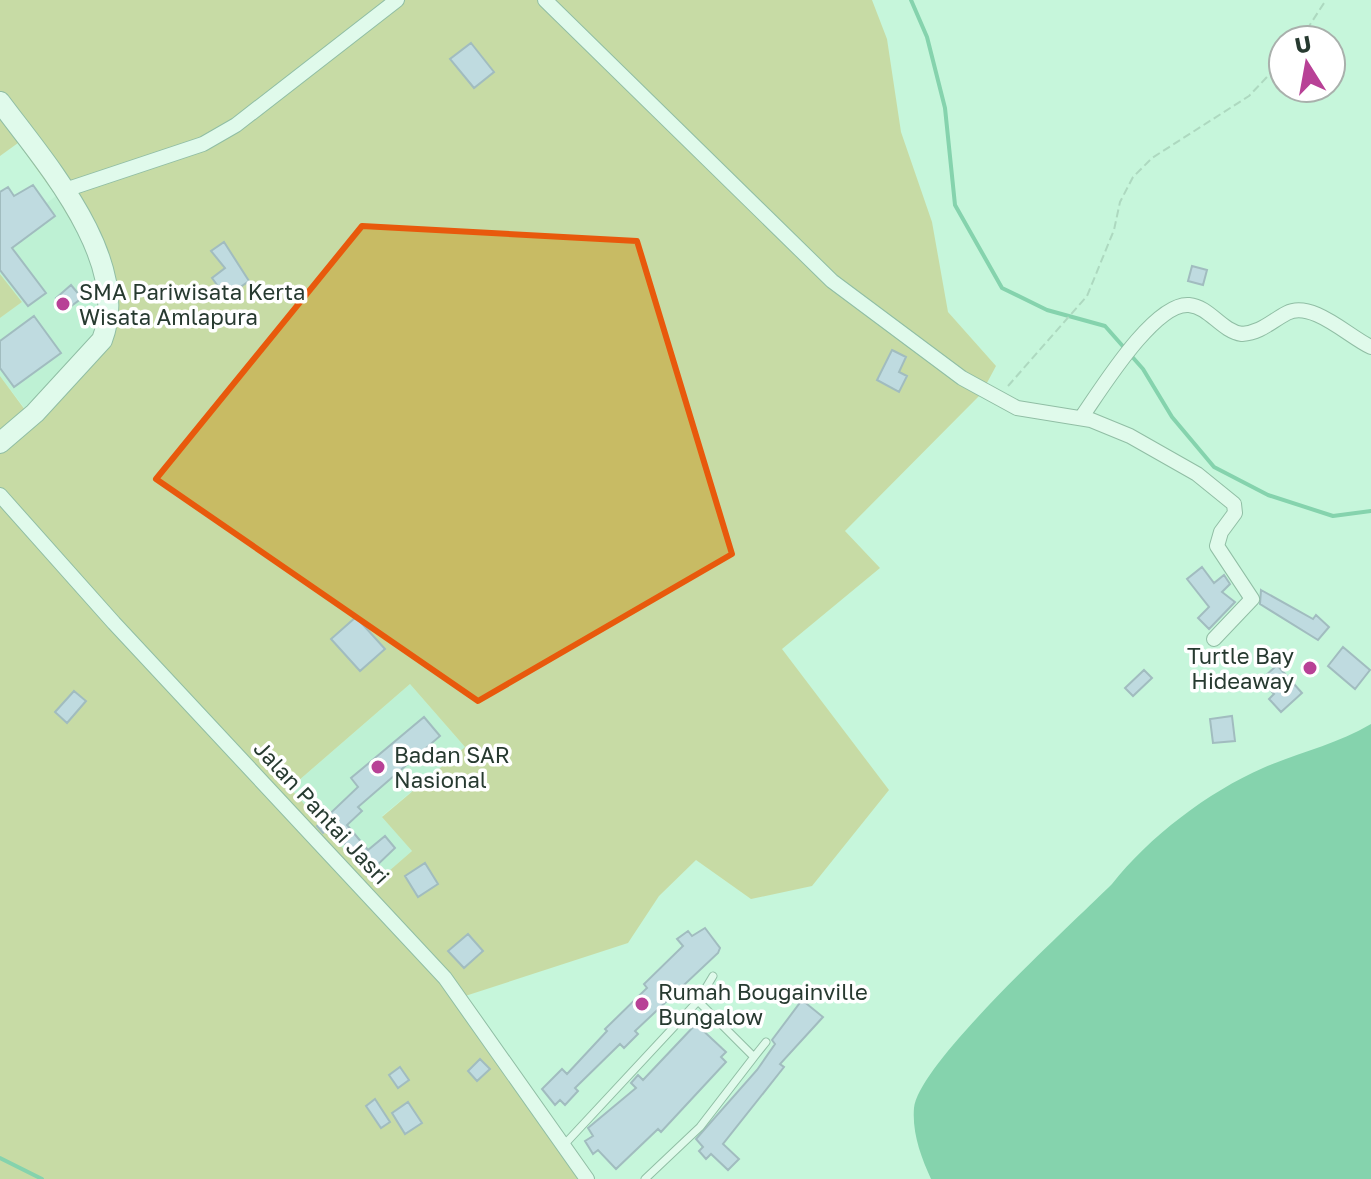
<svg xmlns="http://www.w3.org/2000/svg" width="1371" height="1179" font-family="'Golos Text',sans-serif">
<rect width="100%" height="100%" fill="#c6f6db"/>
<!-- built -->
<path fill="#b3eccd" d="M56 196 86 247 108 320 29 414 0 376V318L22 302 0 274V238Z
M410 684 465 747 382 816 412 851 374 884 289 789Z"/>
<!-- green -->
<path fill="#c8bb64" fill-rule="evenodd" d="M0 0H872L887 39 901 132 932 222 948 312 996 366 981 394 845 531 880 568 782 649 889 790 812 886 751 899 696 860 659 896 628 943 459 998 587 1179H0V376L28 414 108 320 86 247 56 196 18 143 0 156ZM410 684 465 747 382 817 412 851 374 884 290 788Z
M0 274 22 302 0 318Z"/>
<!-- water -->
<path fill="#35a877" d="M1371 724V1179H931C921 1157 912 1133 914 1108 919 1062 1073 923 1112 884 1149 837 1208 792 1263 768 1300 752 1335 745 1371 724Z"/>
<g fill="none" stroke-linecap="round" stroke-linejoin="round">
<!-- stream -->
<path stroke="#35a877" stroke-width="4" d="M911 0 927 37 945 108 955 205 1002 288 1047 310 1105 326 1143 369 1172 417 1214 467 1268 495 1333 516 1371 511
M0 1158 42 1179"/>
</g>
<!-- building -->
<path fill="#b6bae6" stroke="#73769e" stroke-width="2" d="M471 43 494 72 474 88 450 59Z
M33 185 55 216 12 248 46 293 28 306 0 270V192L8 187 14 196Z
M224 242 249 281 226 297 212 278 225 268 211 251Z
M1192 266 1207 270 1203 285 1188 281Z
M71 285 82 298 66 310 56 298Z
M34 316 61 353 14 387 0 368V341Z
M892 350 906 357 899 372 907 376 899 392 877 380Z
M1202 567 1214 583 1224 575 1230 584 1222 592 1235 602 1209 629 1198 618 1209 607 1187 579Z
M1261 590 1313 619 1316 615 1329 627 1318 640 1260 604Z
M356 617 385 649 360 671 331 639Z
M1343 647 1370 670 1355 689 1328 666Z
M1277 665 1302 693 1281 712 1269 699 1274 694 1261 680Z
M1144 670 1152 678 1133 696 1125 688Z
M74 691 86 701 67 723 55 712Z
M1232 716 1235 741 1213 743 1210 719Z
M424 717 440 736 358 807 362 811 347 825 368 850 385 836 395 848 372 870 364 860 360 862 331 827 323 833 317 826 358 787 351 778Z
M425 863 438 884 418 897 405 876Z
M705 928 720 948 718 953 635 1031 638 1034 624 1048 620 1044 575 1088 578 1091 565 1105 560 1100 555 1105 542 1089 562 1069 567 1074 607 1031 605 1029 647 988 644 984 683 946 677 939 688 931 692 936Z
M468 934 483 951 464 968 448 951Z
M802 1000 823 1017 780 1064 784 1067 723 1144 739 1159 728 1170 711 1154 706 1159 699 1151 703 1147 696 1139 757 1070 775 1044 772 1040Z
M696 1024 726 1052 721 1057 726 1062 661 1132 658 1129 616 1169 598 1150 593 1154 585 1141 593 1136 588 1128 636 1088 631 1083 638 1075 643 1080Z
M480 1059 490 1069 477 1081 468 1071Z
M400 1067 409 1080 398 1088 389 1075Z
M375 1099 390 1122 381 1128 366 1106Z
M408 1102 422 1123 405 1134 392 1113Z"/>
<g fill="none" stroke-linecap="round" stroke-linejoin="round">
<defs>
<path id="lane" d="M698 1001 713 976
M754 1057 766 1042
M563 1146 698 1001 754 1057 700 1127 645 1179"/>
<path id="street" d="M545 0 832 281 962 378 1017 408 1091 420 1130 436 1197 474 1234 504 1235 513 1221 532 1217 546 1252 599 1214 639
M65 190 203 144 236 125 397 0
M1081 418C1100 391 1154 302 1189 305 1210 307 1221 331 1242 334 1262 332 1270 322 1287 313 1312 300 1349 337 1371 347
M0 495 114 623 445 978 587 1179"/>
<path id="secondary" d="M0 102C43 160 133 261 102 340L35 413 0 443"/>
</defs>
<!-- lane casing -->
<use href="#lane" stroke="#4e7a63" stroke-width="9"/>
<!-- street casing -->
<use href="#street" stroke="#4e7a63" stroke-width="16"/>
<!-- secondary casing -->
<use href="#secondary" stroke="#4e7a63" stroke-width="22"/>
<!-- path -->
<path stroke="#8fb59f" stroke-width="2" stroke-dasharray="8 4" stroke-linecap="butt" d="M1300 40 1326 0
M1008 386 1087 296 1114 230 1120 202 1133 177 1152 158 1249 96 1283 60"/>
<!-- lane -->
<use href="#lane" stroke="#fff" stroke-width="7"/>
<!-- street -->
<use href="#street" stroke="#fff" stroke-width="14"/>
<!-- secondary -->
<use href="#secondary" stroke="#fff" stroke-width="20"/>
</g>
<!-- marked area -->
<path d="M0 0H1371V1179H0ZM362 226 637 241 732 554 478 701 156 479Z" fill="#c6f6db" fill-opacity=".55" fill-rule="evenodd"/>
<path fill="none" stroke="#e8590c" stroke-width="6" stroke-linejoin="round" d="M362 226 637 241 732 554 478 701 156 479Z"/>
<!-- markers -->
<g fill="#b84196" stroke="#fff" stroke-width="3">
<circle cx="63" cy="304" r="8"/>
<circle cx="1310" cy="668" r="8"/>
<circle cx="378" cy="767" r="8"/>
<circle cx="642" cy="1004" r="8"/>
</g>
<g text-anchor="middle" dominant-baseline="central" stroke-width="7" stroke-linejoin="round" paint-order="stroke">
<!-- poi labels -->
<g font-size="22" fill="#273a30" stroke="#fff" text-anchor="start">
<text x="79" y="291">SMA Pariwisata Kerta<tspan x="79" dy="25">Wisata Amlapura</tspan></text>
<text x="1294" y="655" text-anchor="end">Turtle Bay<tspan x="1294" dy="25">Hideaway</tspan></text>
<text x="394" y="754">Badan SAR<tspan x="394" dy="25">Nasional</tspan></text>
<text x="658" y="991">Rumah Bougainville<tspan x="658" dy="25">Bungalow</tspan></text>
</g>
<!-- street labels -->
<g font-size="22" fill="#273a30" stroke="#fff">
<text transform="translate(322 812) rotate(47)">Jalan Pantai Jasri</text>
</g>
</g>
<!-- north arrow -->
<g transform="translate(1307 64) rotate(349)"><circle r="38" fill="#ffffff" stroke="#a9b0ac" stroke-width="2"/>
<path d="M0-6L14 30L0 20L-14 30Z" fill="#b84196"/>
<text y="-12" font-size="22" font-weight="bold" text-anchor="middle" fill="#273a30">U</text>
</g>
</svg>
